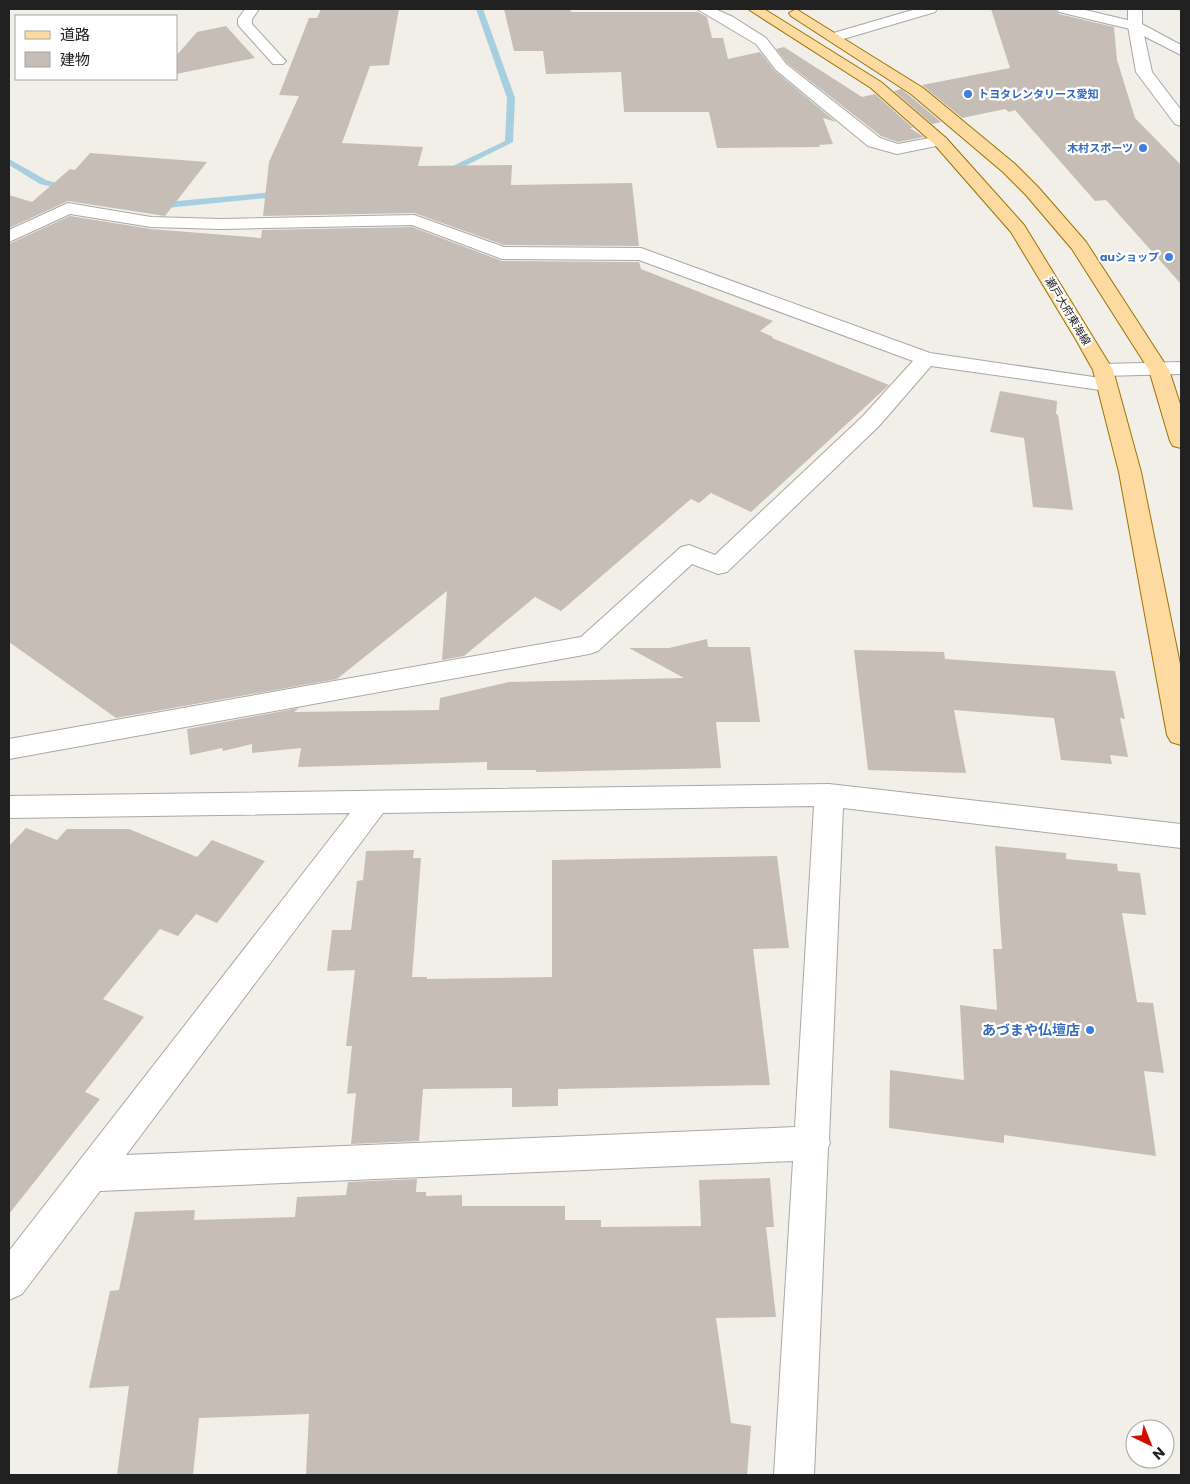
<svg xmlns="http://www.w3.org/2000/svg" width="1190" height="1484" font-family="Poppins,'Noto Sans JP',sans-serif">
<rect width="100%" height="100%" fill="#f1efe7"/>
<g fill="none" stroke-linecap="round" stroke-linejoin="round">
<!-- stream -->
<path fill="#a7cfdf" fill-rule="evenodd" d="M476 9H483L515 98 513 142 443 177 440 176V172L505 141 507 98Z
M9 159 46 180 73 188 69 191 40 184 9 165Z
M284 191 287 192V196L156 209 152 206 156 203Z"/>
</g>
<!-- building -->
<path fill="#c6beb6" d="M321 9H399L389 65 370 66 342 143 423 147 418 166 512 165 511 185 632 183 639 246 504 245 414 213 263 216 269 162 299 96 279 95 309 18H317Z
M504 9H570L571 12H698L707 17 712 38H723L728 59 760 52 775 71 836 122 823 118 833 144 819 145 820 147 717 148 709 112H624L621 72 546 74 543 51H514Z
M991 9H1055L1059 14 1114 27 1117 60 1135 118 1181 165V284L1106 200 1095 201 1015 110 1009 112 1005 109 962 118 922 85 1010 68Z
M226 26 255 58 176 74V56L197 32Z
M784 47 862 97 875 94 913 128H910L924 137 898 142 881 136 787 63 776 49Z
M901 89 910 96 941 122 932 124 894 91Z
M90 153 207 162 165 216 68 201 9 228V195L32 202 70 169 75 170Z
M70 216 151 229 261 238 262 230 412 227 502 261 639 262 641 269 773 321 760 331 773 337 772 338 889 385 751 512 711 493 699 503 691 499 561 611 535 597 464 656 442 660 447 591 337 679 116 718 9 642V244Z
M1000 391 1057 401 1056 414 1058 415 1073 510 1033 507 1024 438 990 432Z
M707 639 708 647H750L760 722H716L721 768 536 772V770H487V762L298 767 301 748 252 753V744L223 751 222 748 190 755 187 729 299 708 294 712 439 710 440 698 509 682 684 678 629 648H669Z
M854 650 944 652 945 659 1115 671 1125 719 1120 718 1128 757 1110 755 1112 764 1061 760 1054 718 954 710 966 773 868 770Z
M26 828 57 840 67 829H129L197 857 212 840 265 861 217 923 196 914 178 936 160 929 103 999 144 1017 85 1092 100 1099 9 1214V846Z
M995 846 1066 853V859L1117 864 1118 871 1140 873 1146 915 1122 913 1137 1002 1153 1003 1164 1073 1144 1071 1156 1156 1004 1135V1143L889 1128 890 1070 964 1080 960 1005 997 1010 993 949H1002Z
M414 850 413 858H421L412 977H427V979L552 977V860L777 856 789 948 753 949 770 1085 558 1089V1106L512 1107V1088L423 1089 419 1141 351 1144 356 1093 347 1094 352 1046H346L355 970 327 971 332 930H351L357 881 363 880 366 851Z
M770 1178 774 1227H766L776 1317 716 1318 731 1423 751 1426 747 1475H306L309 1414 199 1418 193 1475H117L129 1386 89 1388 110 1291 119 1290 135 1212 195 1210 194 1220 295 1217 297 1197 346 1195 348 1182 417 1179 416 1192H426V1196L462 1195V1206H565V1220H601V1227L701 1226 699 1180Z"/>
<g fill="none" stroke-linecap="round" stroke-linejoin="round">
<defs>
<path id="service" d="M68 203 151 217 221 219 414 215 504 247 641 248 930 353 1107 379 1114 381 1117 385 1114 389 1107 391 931 366 879 426 727 572 718 574 692 564 598 651 589 654 9 759V739L581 637 681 547 689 545 715 555 863 416 913 361 639 260 502 259 412 225 221 229 151 227 70 214 9 242V230Z"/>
<path id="minor" d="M245 9H259L252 19V24L283 58 286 61 283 64H273L238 25V19Z
M697 9H715L733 17 766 38 786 64 880 138 898 144 940 136 946 138 948 141 946 144 897 154 868 146 776 70 756 44Z
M916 9H937L935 12 840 40H830L828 37 830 34Z
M1057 9H1081L1140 23 1181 45V55L1130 29 1059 12Z
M1181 362V374L1103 376 1096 374 1093 370 1096 366 1103 364Z
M829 784 1181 824V848L843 808 829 1139 830 1143 828 1148 814 1475H774L793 1161 100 1191 22 1294 9 1300V1251L350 813 9 818V796ZM814 806 795 1127 126 1155 383 813Z"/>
<path id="tertiary" d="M1128 9H1142V26L1152 72 1181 110V126L1175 124 1136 72 1128 26Z"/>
<path id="primary" d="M748 9H764L881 82 946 138 1024 225 1113 370 1141 472 1181 669V745L1171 742 1167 735 1119 472 1093 370 1075 338 1011 232 934 144 871 88Z
M796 9 923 88 1015 164 1038 187 1086 242 1169 370 1181 407V448L1173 446 1170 441 1149 370 1072 249 1026 195 1003 172 911 94 791 16 789 13Z"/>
</defs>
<!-- service casing -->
<use href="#service" stroke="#a8a8a8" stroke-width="2"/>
<!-- minor casing -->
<use href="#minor" stroke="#a8a8a8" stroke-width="2"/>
<!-- tertiary casing -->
<use href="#tertiary" stroke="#a8a8a8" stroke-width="2"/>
<!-- primary casing -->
<use href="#primary" stroke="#9d7300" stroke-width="2"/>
<!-- service -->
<use href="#service" fill="#fff" fill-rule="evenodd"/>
<!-- minor -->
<use href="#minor" fill="#fff" fill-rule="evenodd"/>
<!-- tertiary -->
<use href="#tertiary" fill="#fff" fill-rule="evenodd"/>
<!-- primary -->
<use href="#primary" fill="#fddba0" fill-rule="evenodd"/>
</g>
<!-- markers -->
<g fill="#3f7fe0" stroke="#fff" stroke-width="2">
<circle cx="968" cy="94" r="5"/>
<circle cx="1143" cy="148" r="5"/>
<circle cx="1169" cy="257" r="5"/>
<circle cx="1090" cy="1030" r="5"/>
</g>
<g text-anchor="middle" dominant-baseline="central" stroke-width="4.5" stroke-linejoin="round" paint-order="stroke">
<!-- far-shop labels -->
<g font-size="11" font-weight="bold" fill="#366cbe" stroke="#fff" text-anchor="end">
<text x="978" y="94" text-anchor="start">トヨタレンタリース愛知</text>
<text x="1133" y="148">木村スポーツ</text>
<text x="1159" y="257">auショップ</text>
</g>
<!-- far-street labels -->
<g font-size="11" fill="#212121" stroke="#fff">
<text transform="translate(1068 311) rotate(59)">瀬戸大府東海線</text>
</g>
<!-- shop labels -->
<g font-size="14" font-weight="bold" fill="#366cbe" stroke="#fff" text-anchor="end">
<text x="1080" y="1030">あづまや仏壇店</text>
</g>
</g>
<!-- border -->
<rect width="1190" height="1484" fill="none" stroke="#212121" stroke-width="20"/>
<!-- legend -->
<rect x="15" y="15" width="162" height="65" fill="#ffffff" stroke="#a6a6a6"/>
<rect x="25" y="31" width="25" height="8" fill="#fddba0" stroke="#a6a6a6"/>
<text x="60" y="40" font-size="15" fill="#212121">道路</text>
<rect x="25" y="52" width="25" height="15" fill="#c6beb6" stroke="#a6a6a6"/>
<text x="60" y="65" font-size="15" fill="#212121">建物</text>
<!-- north arrow -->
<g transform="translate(1150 1444) rotate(137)"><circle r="24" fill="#ffffff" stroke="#a6a6a6"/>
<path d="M0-4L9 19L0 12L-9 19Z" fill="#d10d00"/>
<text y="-8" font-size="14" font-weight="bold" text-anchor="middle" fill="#212121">N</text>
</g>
</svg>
